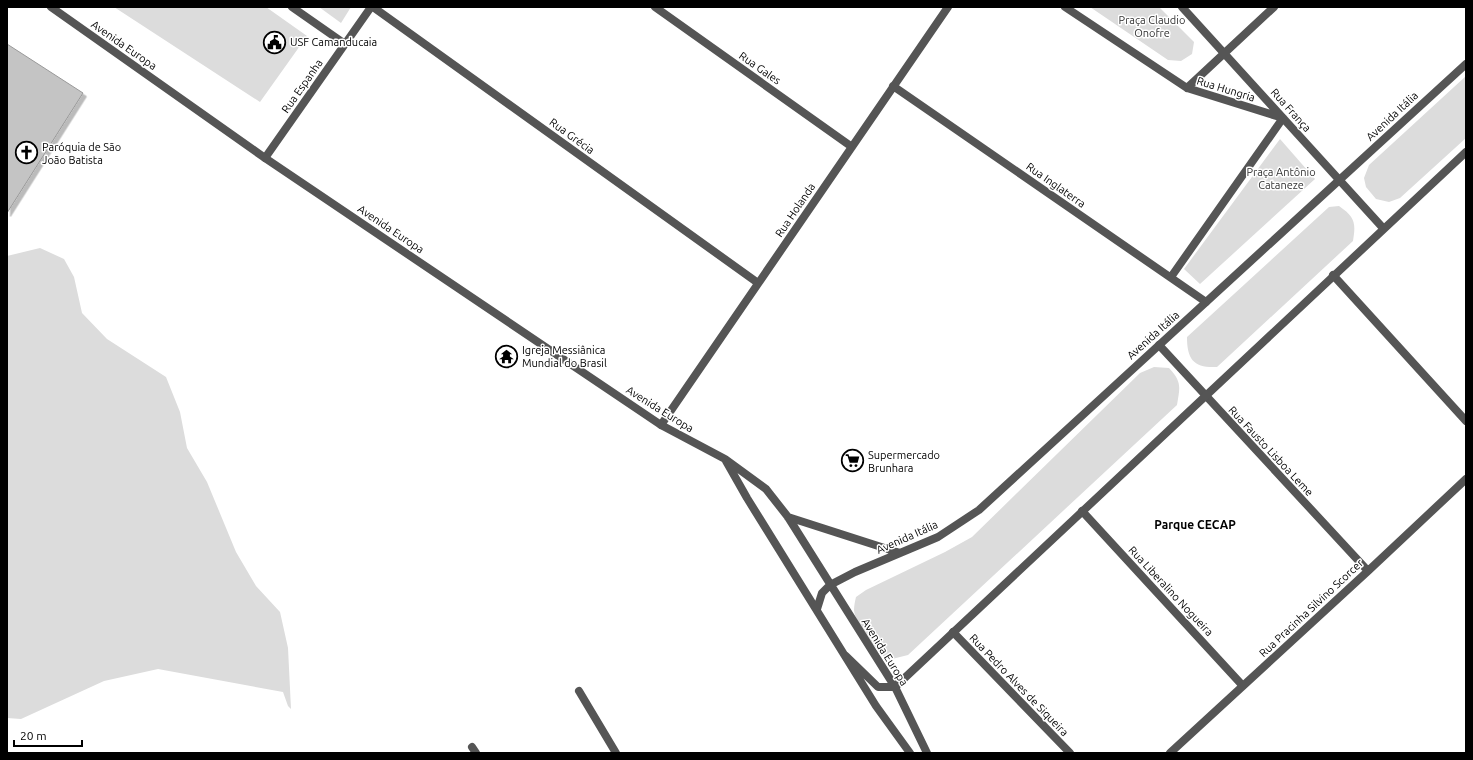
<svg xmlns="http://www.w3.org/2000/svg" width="1473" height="760" font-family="Ubuntu,sans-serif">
<defs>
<filter id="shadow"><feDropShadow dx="3.5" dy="3.5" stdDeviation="0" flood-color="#0004"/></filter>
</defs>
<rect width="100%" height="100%" fill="#fff"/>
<!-- green -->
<path fill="#dcdcdc" d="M114 7H266L307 36 260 102Z
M319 7H351L341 23Z
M1090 7H1159L1194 42 1192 54 1181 61 1168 60Z
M1466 76V138L1400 198 1389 202 1376 199 1366 187 1364 178 1369 165Z
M1280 139 1315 179 1200 284 1184 269Z
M1339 206C1355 217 1356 223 1353 241L1217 367C1194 368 1187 360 1187 337L1329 207Z
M40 248 64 259 74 277 82 313 107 339 166 377 180 412 187 448 207 482 236 552 256 586 280 612 288 648 291 709 288 706 283 692 158 669 104 681 21 719 7 718V256Z
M1154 367 1169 368C1182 382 1180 387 1177 405L908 655 888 660C877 651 855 624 854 610 854 606 855 601 856 597L866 590 945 552 972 537 1140 373Z"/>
<!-- building -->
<path fill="#c4c4c4" stroke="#999" filter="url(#shadow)" d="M7 44 83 93 7 213Z"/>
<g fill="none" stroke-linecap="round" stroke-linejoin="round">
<!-- minor -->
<path stroke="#555" stroke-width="8" d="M292 7 345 44
M373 7 758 283
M655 7 852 147
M1065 7 1187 88 1283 118 1171 277
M1182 7 1383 228
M893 86 1206 302
M1187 88 1274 7
M265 158 371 7
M1333 275 1466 421
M1159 345 1368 571
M661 425 948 7
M1082 511 1243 686
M953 632 1070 753
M579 691 616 753
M472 747 476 753
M1170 753 1368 571 1466 479"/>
<!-- tertiary -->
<path stroke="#555" stroke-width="8" d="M51 7 265 158 661 425 725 459 766 489 788 517 895 687 927 753
M726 461 747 498 876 706 910 753
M788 517 900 553
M817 609 822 593 830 585 855 572 938 537 979 510 1466 64
M846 656 878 687H895L1466 152"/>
</g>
<!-- icons -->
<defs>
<symbol id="civic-ring" viewBox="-11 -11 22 22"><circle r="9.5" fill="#fff" stroke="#000" stroke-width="1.5"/><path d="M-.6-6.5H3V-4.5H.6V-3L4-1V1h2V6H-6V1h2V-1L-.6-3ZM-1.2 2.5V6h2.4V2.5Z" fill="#000"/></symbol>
<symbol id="church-ring" viewBox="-11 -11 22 22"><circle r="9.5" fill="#fff" stroke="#000" stroke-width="1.5"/><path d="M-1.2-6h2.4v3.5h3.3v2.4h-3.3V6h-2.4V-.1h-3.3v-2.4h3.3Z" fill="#000"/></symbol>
<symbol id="temple-ring" viewBox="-11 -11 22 22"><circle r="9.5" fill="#fff" stroke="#000" stroke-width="1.5"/><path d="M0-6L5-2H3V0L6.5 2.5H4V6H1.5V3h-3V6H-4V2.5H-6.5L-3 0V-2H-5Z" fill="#000"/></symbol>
<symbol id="supermarket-ring" viewBox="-11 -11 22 22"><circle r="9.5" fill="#fff" stroke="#000" stroke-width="1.5"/><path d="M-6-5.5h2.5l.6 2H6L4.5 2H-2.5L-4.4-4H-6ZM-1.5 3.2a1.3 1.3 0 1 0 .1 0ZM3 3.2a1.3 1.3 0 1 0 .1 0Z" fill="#000"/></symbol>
</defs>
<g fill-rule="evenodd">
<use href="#civic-ring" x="262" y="30" width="25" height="25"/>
<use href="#church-ring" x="14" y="140" width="25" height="25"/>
<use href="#temple-ring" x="494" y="344" width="25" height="25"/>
<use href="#supermarket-ring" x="840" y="448" width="25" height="25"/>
</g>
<g text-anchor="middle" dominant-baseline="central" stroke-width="3" stroke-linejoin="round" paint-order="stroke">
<!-- park labels -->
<g font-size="11" fill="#333" stroke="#fff">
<text x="1152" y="20">Praça Claudio<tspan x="1152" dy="13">Onofre</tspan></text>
<text x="1281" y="172">Praça Antônio<tspan x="1281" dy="13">Cataneze</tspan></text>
</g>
<!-- poi labels -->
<g font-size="11" fill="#000" stroke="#fff" text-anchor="start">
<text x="290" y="42">USF Camanducaia</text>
<text x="42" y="147">Paróquia de São<tspan x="42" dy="13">João Batista</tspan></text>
<text x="522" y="350">Igreja Messiânica<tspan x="522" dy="13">Mundial do Brasil</tspan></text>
<text x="868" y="455">Supermercado<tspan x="868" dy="13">Brunhara</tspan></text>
</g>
<!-- street labels -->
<g font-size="11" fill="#000" stroke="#fff">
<text transform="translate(124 45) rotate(35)">Avenida Europa</text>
<text transform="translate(760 68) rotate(35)">Rua Gales</text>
<text transform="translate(302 86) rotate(-55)">Rua Espanha</text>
<text transform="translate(1226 89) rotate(17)">Rua Hungria</text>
<text transform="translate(1291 110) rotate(48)">Rua França</text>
<text transform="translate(1392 116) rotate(-43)">Avenida Itália</text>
<text transform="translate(572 136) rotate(36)">Rua Grécia</text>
<text transform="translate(1056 185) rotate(35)">Rua Inglaterra</text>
<text transform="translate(795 210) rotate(-56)">Rua Holanda</text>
<text transform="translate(391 229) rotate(34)">Avenida Europa</text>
<text transform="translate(1153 335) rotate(-42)">Avenida Itália</text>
<text transform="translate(660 409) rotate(32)">Avenida Europa</text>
<text transform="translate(1271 451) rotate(47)">Rua Fausto Lisboa Leme</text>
<text transform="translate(907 537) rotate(-24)">Avenida Itália</text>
<text transform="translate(1171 591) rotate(47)">Rua Liberalino Nogueira</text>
<text transform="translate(1311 608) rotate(-43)">Rua Pracinha Silvino Scorcer</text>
<text transform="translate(885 652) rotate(58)">Avenida Europa</text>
<text transform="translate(1019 685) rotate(46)">Rua Pedro Alves de Siqueira</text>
</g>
<!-- neighbourhood labels -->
<g font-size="12" font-weight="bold" fill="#000" stroke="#fff">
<text x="1195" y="524">Parque CECAP</text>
</g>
</g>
<!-- border -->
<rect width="1473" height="760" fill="none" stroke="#000000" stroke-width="16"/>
<!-- scale -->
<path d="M14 740v6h68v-6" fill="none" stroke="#000000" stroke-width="2"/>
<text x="20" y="740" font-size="12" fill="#000000" stroke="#ffffff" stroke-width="3" paint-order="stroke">20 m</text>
</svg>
